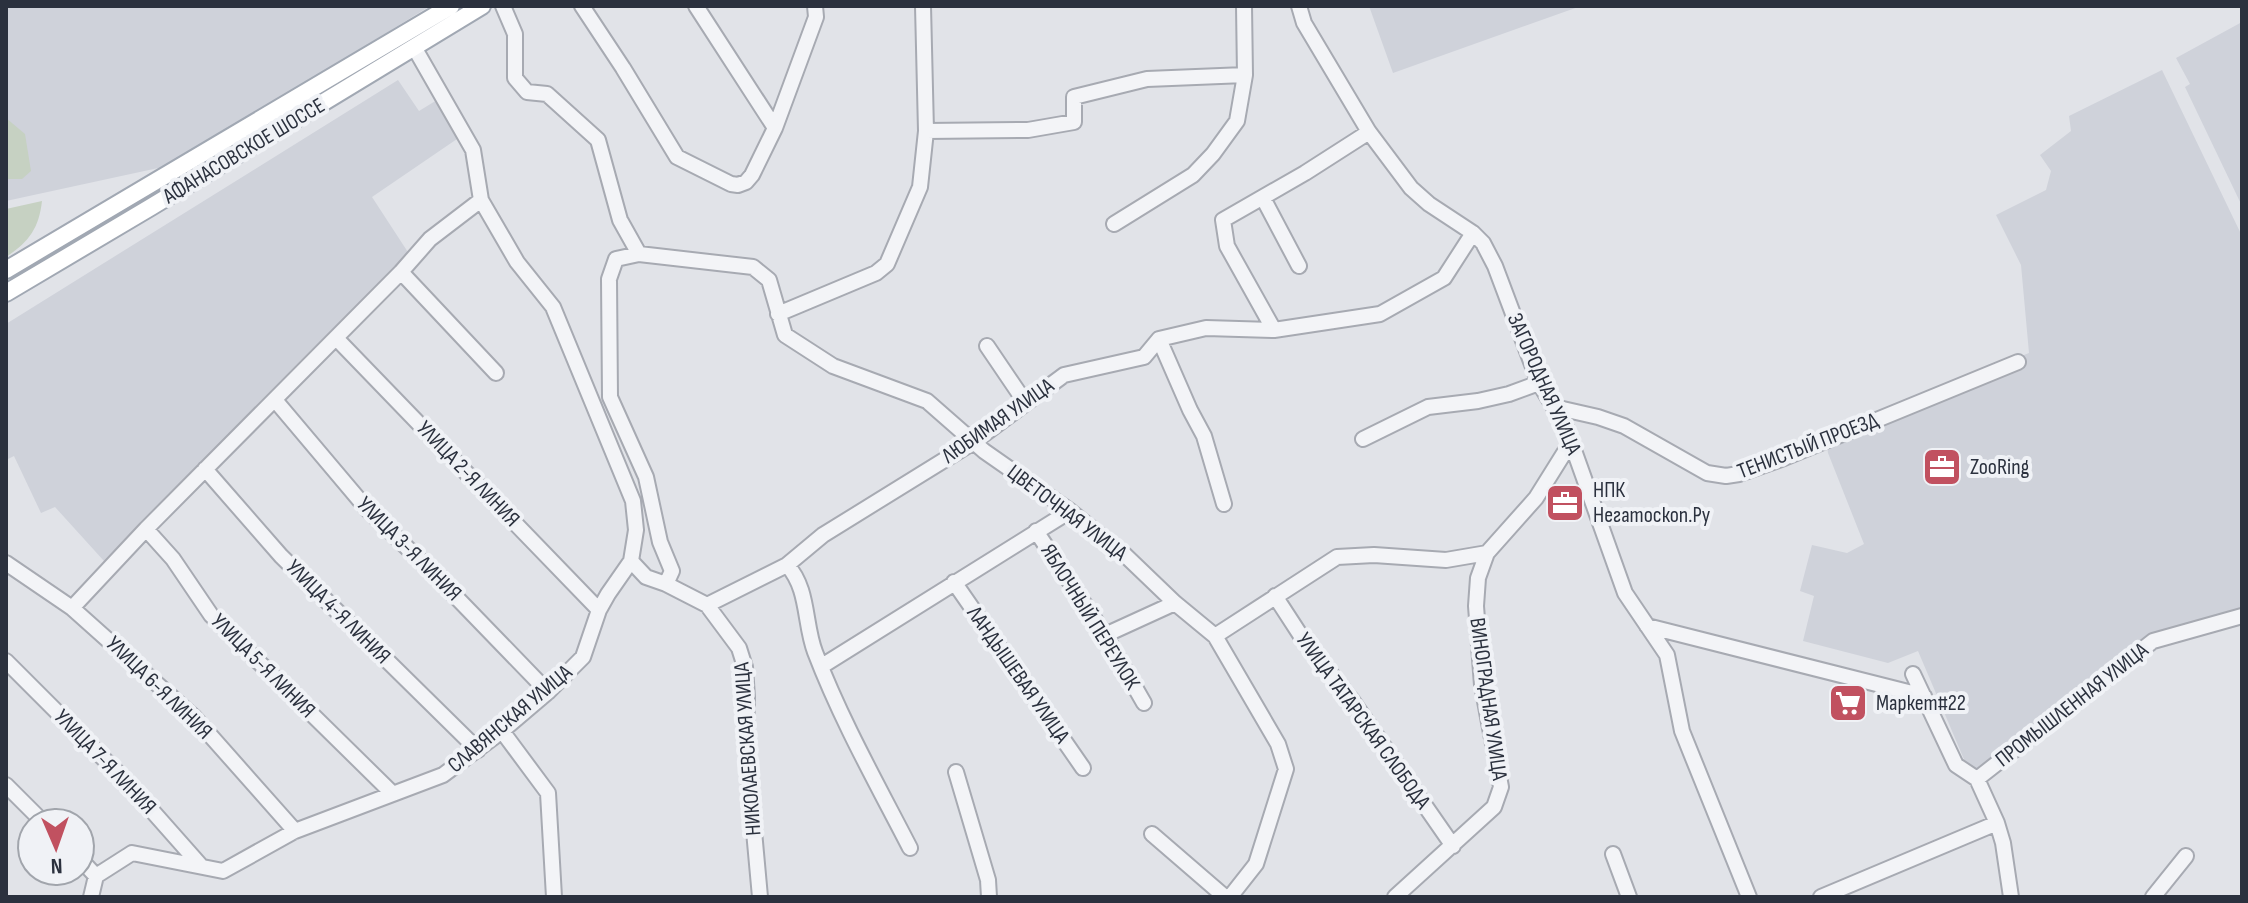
<svg xmlns="http://www.w3.org/2000/svg" width="2248" height="903" font-family="'Sofia Sans Condensed',sans-serif">
<rect width="100%" height="100%" fill="#e1e3e8"/>
<!-- built -->
<path fill="#cfd2da" d="M6 6H430L172 165 6 201Z
M1369 6H1581L1393 73Z
M2242 22V206L2185 87 2190 84 2176 58Z
M2162 70 2242 236V610L2157 633 1976 769 1966 764 1918 651 1888 663 1803 641 1814 596 1800 591 1812 545 1847 553 1864 544 1828 453 1825 434 2029 353 2021 265 1996 215 2046 190 2051 171 2040 155 2071 131 2069 116Z
M398 80 419 111 437 100 457 139 372 197 417 266 115 570 104 561 55 507 41 513 14 456 6 460V324Z"/>
<!-- green -->
<path fill="#c6d1c2" d="M6 118 25 134 31 171 22 179H6Z
M42 201C39 228 29 242 6 257V209Z"/>
<g fill="none" stroke-linecap="round" stroke-linejoin="round">
<defs>
<path id="minor" d="M503 6 515 34V78L527 92 547 94 598 140 620 220 639 254
M582 6 623 68 677 157 731 184 738 185 746 182 752 175 775 128 816 17 815 6
M696 6 775 128
M1299 6 1304 23 1369 132 1411 188 1429 204 1473 233 1483 243 1495 266 1539 383 1565 425 1625 593 1667 655 1682 731 1749 897
M926 131 1028 130 1074 122V97L1147 79 1245 75
M1263 198 1299 266
M1114 224 1193 175 1213 154 1237 121 1245 75 1244 6
M401 272 496 373
M778 314 876 273 887 264 920 187 926 131 923 6
M1274 330 1227 246 1223 220 1305 173 1369 132
M336 338 599 610
M1159 339 1190 410 1204 436 1224 504
M987 346 1025 402
M275 400 367 509 428 568 548 692
M1554 407 1598 417 1624 426 1707 473 1726 476 1739 474 1784 458 2018 362
M1363 439 1428 407 1478 401 1509 394 1539 383
M205 469 281 556 478 750
M146 529 173 559 211 615 392 793
M1036 531 1105 635 1144 703
M631 561 646 577 666 584 707 605 739 648 745 667 747 697 746 743 760 897
M6 563 72 608 194 717 295 831
M787 565C809 589 804 623 815 652 841 720 877 784 910 848
M954 582 1083 768
M666 584 672 571 660 542 646 477 610 397 609 279 616 259 639 254 753 267 769 280 785 335 833 366 927 401 984 451 1070 511 1125 555 1175 603 1215 636 1278 744 1286 769 1256 864 1230 897
M1275 596 1301 636 1351 699 1453 846
M707 605 787 565 823 535 975 441 1064 375 1144 357 1159 339 1206 328 1274 330 1380 314 1444 278 1473 233
M72 608 146 529 401 272 430 239 481 200
M1647 626 1924 696
M1105 635 1175 603
M1215 636 1337 557 1374 555 1446 560 1487 553 1536 498 1571 442
M6 661 124 779 201 866
M822 666 1070 511
M1913 674 1956 765 1977 779
M502 731 548 793 554 897
M956 772 988 880 989 897
M1977 779 2153 641 2242 616
M1977 779 1997 823 2003 843 2011 897
M6 785 44 823
M1152 834 1225 897
M1613 854 1629 897
M80 859 96 876
M91 897 96 876 132 853 223 871 295 831 443 775 502 731 548 692 583 657 599 610 608 594 631 561 636 530 633 501 553 307 517 262 481 200 473 150 414 47
M1395 897 1494 807 1501 787 1482 685 1476 606 1478 578 1487 553
M1821 897 1997 823
M2153 897 2186 856"/>
<path id="major" d="M6 270 451 6
M6 293 151 207 482 6"/>
</defs>
<!-- minor casing -->
<use href="#minor" stroke="#a7aab2" stroke-width="18"/>
<!-- major casing -->
<use href="#major" stroke="#a1a8b3" stroke-width="20"/>
<!-- minor -->
<use href="#minor" stroke="#f3f4f7" stroke-width="14"/>
<!-- major -->
<use href="#major" stroke="#fff" stroke-width="16"/>
</g>
<!-- icons -->
<defs>
<symbol id="office-square" viewBox="-11 -11 22 22"><rect x="-9" y="-9" width="18" height="18" rx="4" fill="#c15160" stroke="#f0f2f6"/><path d="M-6-3h4V-5.5h4V-3h4V5H-6ZM-1-4.5V-3h2v-1.5ZM-6 0V1H6V0Z" fill="#fff"/></symbol>
<symbol id="supermarket-square" viewBox="-11 -11 22 22"><rect x="-9" y="-9" width="18" height="18" rx="4" fill="#c15160" stroke="#f0f2f6"/><path d="M-6-5.5h2.5l.6 2H6L4.5 2H-2.5L-4.4-4H-6ZM-1.5 3.2a1.3 1.3 0 1 0 .1 0ZM3 3.2a1.3 1.3 0 1 0 .1 0Z" fill="#fff"/></symbol>
</defs>
<g fill-rule="evenodd">
<use href="#office-square" x="1920" y="445" width="44" height="44"/>
<use href="#office-square" x="1543" y="481" width="44" height="44"/>
<use href="#supermarket-square" x="1826" y="681" width="44" height="44"/>
</g>
<g text-anchor="middle" dominant-baseline="central" stroke-width="8" stroke-linejoin="round" paint-order="stroke">
<!-- street labels -->
<g font-size="22" fill="#2b313e" stroke="#f0f2f6">
<text transform="translate(244 151) rotate(-31)">АФАНАСОВСКОЕ ШОССЕ</text>
<text transform="translate(1544 384) rotate(66)">ЗАГОРОДНАЯ УЛИЦА</text>
<text transform="translate(998 421) rotate(-35)">ЛЮБИМАЯ УЛИЦА</text>
<text transform="translate(1808 446) rotate(-21)">ТЕНИСТЫЙ ПРОЕЗД</text>
<text transform="translate(468 474) rotate(46)">УЛИЦА 2-Я ЛИНИЯ</text>
<text transform="translate(1067 513) rotate(37)">ЦВЕТОЧНАЯ УЛИЦА</text>
<text transform="translate(409 549) rotate(45)">УЛИЦА 3-Я ЛИНИЯ</text>
<text transform="translate(338 612) rotate(45)">УЛИЦА 4-Я ЛИНИЯ</text>
<text transform="translate(1090 617) rotate(58)">ЯБЛОЧНЫЙ ПЕРЕУЛОК</text>
<text transform="translate(263 666) rotate(45)">УЛИЦА 5-Я ЛИНИЯ</text>
<text transform="translate(1018 675) rotate(55)">ЛАНДЫШЕВАЯ УЛИЦА</text>
<text transform="translate(159 688) rotate(44)">УЛИЦА 6-Я ЛИНИЯ</text>
<text transform="translate(1488 699) rotate(82)">ВИНОГРАДНАЯ УЛИЦА</text>
<text transform="translate(2072 705) rotate(-38)">ПРОМЫШЛЕННАЯ УЛИЦА</text>
<text transform="translate(510 719) rotate(-40)">СЛАВЯНСКАЯ УЛИЦА</text>
<text transform="translate(1363 721) rotate(54)">УЛИЦА ТАТАРСКАЯ СЛОБОДА</text>
<text transform="translate(748 749) rotate(-94)">НИКОЛАЕВСКАЯ УЛИЦА</text>
<text transform="translate(105 762) rotate(46)">УЛИЦА 7-Я ЛИНИЯ</text>
</g>
<!-- poi labels -->
<g font-size="22" fill="#2b313e" stroke="#f0f2f6" text-anchor="start">
<text x="1970" y="467">ZooRing</text>
<text x="1593" y="490">НПК<tspan x="1593" dy="25">Негатоскоп.Ру</tspan></text>
<text x="1876" y="703">Маркет#22</text>
</g>
</g>
<!-- border -->
<rect width="2248" height="903" fill="none" stroke="#2b313e" stroke-width="16"/>
<!-- north arrow -->
<g transform="translate(56 847) rotate(178)"><circle r="38" fill="#f0f2f6" stroke="#a1a5ac" stroke-width="2"/>
<path d="M0-6L14 30L0 20L-14 30Z" fill="#c15160"/>
<text y="-12" font-size="22" font-weight="bold" text-anchor="middle" fill="#2b313e">N</text>
</g>
</svg>
